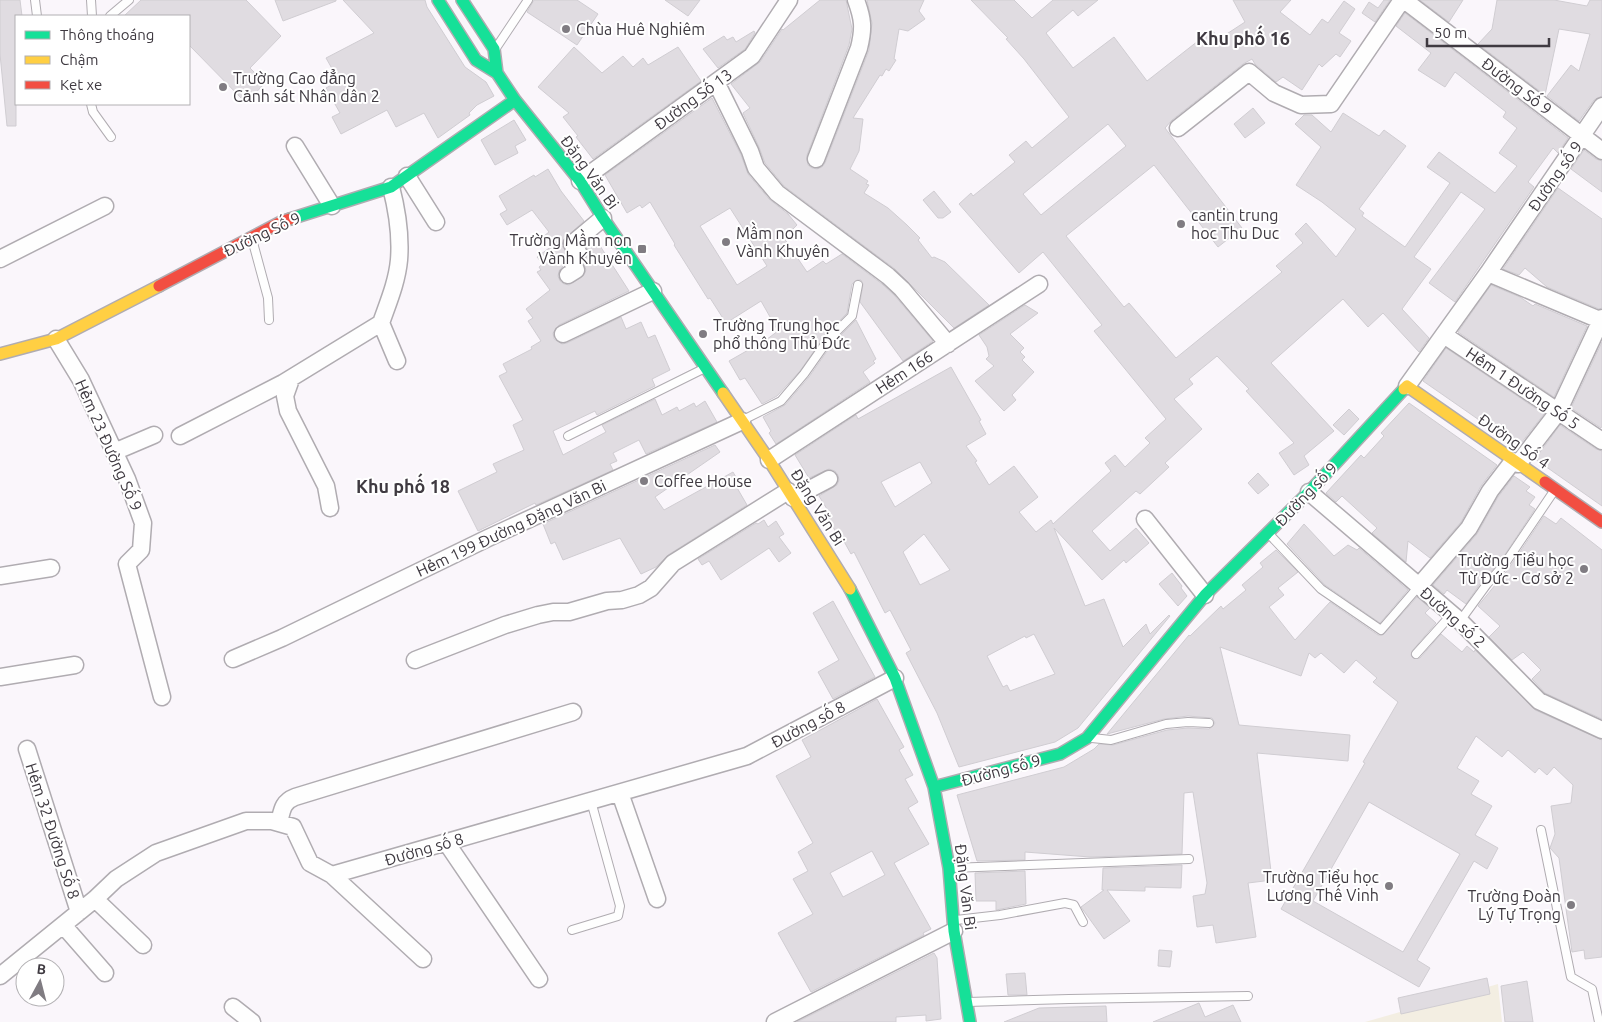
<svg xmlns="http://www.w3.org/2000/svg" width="1602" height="1022" font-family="Ubuntu,sans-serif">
<rect width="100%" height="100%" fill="#faf6fb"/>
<!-- green -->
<path fill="#f3eee2" d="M1498 984 1502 1022H1365Z"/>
<!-- building -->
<path fill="#e0dce1" stroke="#d0cdd2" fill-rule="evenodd" d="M0 0H20L22 16H16V126H7L0 54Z
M141 0H246L281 36 250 68 265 83 246 103 189 45V16H124Z
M275 0H336V1L283 21Z
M343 0H425L427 7 465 67 486 82 494 96 477 105 469 113 470 115 438 138 424 113 396 127 387 110 341 134 332 117 340 113 326 88 339 81 326 58 374 33Z
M534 0H577L598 14 577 45 527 12Z
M665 0H700L688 16Z
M820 0H846L852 29 849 45 807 155 808 165 812 168 817 169 822 167 825 163 869 50 872 23 867 0H924L919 11 925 19 908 31 899 29 894 59 896 60 889 71 886 69 882 76 880 75 853 118 863 119 859 151 850 169 868 181 866 184 869 185 864 193 888 208 907 225 920 238 918 240 932 258 934 257 945 262 989 305 954 328 895 269 784 186 765 163 759 147 743 113 750 108 731 84 760 62 782 29 783 30Z
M971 0H1014L1032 18 1053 0H1098L1078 16 1073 10 1046 33 1073 68 1114 37 1147 81 1212 30 1219 39 1245 22 1233 0H1291L1280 12 1310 35 1322 19 1328 23 1344 1 1355 9 1339 33 1351 41 1340 57 1336 54 1322 67 1319 64 1302 90 1283 77 1276 82 1255 64 1252 59 1243 64 1172 120 1165 128 1242 228 1218 247 1154 165 1066 236 1124 307 1129 303 1176 358 1282 272 1276 266 1303 243 1295 234 1306 223 1336 257 1356 229 1322 202 1296 185 1321 147 1295 124 1304 115H1312L1331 132 1343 113 1379 136 1384 130 1406 146 1359 209 1364 213 1362 216 1405 247 1450 183 1427 167 1439 152 1495 193 1517 166 1499 153 1517 128 1503 117 1506 112 1455 72 1445 87 1418 70 1431 53 1396 26 1405 13 1568 138 1558 153 1553 148 1528 182 1534 187 1455 302 1429 283 1485 209 1461 192 1414 257 1431 269 1402 309 1429 338 1419 352 1383 313 1368 327 1343 299 1271 363 1334 431 1304 456 1309 465 1294 475 1279 453 1294 443 1246 391 1249 389 1217 356 1189 379 1193 384 1174 399 1202 429 1165 463 1169 467 1140 494 1136 491 1092 531 1110 551 1136 528 1149 543 1126 563 1124 560 1102 580 1054 528 1085 606 1104 599 1123 647 1146 624 1150 634 1169 615 1170 616 1078 728 1055 742 959 767 937 713 906 653 911 650 890 610 885 613 854 552 851 554 841 536 838 537 825 510 827 509 819 496 837 485 839 480 838 475 835 471 829 469 809 478 795 455 856 415 858 419 951 367 981 420 979 421 986 434 966 446 977 461 975 462 989 485 1014 466 1038 497 1019 512 1036 532 1051 520 1053 524 1111 471 1105 463 1115 455 1125 467 1150 443 1145 438 1166 419 1094 331 1102 325 1043 252 1019 273 959 204 971 193 973 196 1015 162 1009 155 1026 141 1032 148 1069 117 1024 59 1006 39 1008 38ZM1108 124 1126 146 1041 215 1023 194ZM920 462 932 483 895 507 881 482ZM924 534 950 570 920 585 903 552ZM1034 634 1055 674 1010 691 1007 685 1003 687 987 656 1025 636 1026 638Z
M1384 0H1390L1375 22 1362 13 1369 2 1378 8Z
M1420 0H1463L1449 22Z
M1497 0H1554L1587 6 1590 0H1602V96L1594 100 1579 121 1547 96 1571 65 1579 71 1590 34 1559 29 1545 95 1478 44 1492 29Z
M754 31 755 33 745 49 718 68 703 49 724 36 727 40 733 37 736 42Z
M574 47 602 73 623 56 633 67 643 58 648 65 678 47 701 81 593 159 576 137 578 136 563 117 569 113 538 87Z
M712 98 741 155 748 174 769 199 788 214 797 225 784 238 807 272 823 261 826 264 842 254 882 284 895 296 933 341 903 361 860 302 863 284 861 280H857L852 284 847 313 824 337 800 371 777 396 762 404 745 378 740 380 729 361 750 349 751 351 778 331 761 301 726 323 710 298 708 299 674 245 675 244 650 202 642 208 640 205 627 213 605 175ZM730 208 767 266 737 285 700 226Z
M1253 108 1265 123 1245 138 1234 124Z
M514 120 526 140 515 146 518 153 495 165 481 140Z
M1584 150 1596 159 1602 161V192L1571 169Z
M548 169 561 191 584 221 563 240 562 246 567 253 563 266 559 271 558 276 560 281 564 284 569 285 584 275 586 270 584 264 588 251 586 246 595 238 629 291 559 325 553 333 554 339 562 344 567 343 621 317 626 329 641 322 648 338 655 335 670 370 652 379 655 386 597 415 595 411 553 431 563 455 606 432 602 425 655 399 662 415 677 407 679 411 694 403 696 407 705 401 717 422 646 454 639 440 613 453 617 461 610 464 613 470 536 505 535 503 478 531 458 491 497 472 493 464 524 450 513 425 523 420 499 376 507 372 503 364 532 349 531 347 541 341 528 321 533 318 526 309 550 290 537 272 541 270 539 267 543 264 537 257 552 246 544 236 549 232 532 210 507 225 500 214 507 210 499 196 534 175 535 177Z
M1558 188 1602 219V308L1599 309 1547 287 1525 268 1519 275 1503 269Z
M934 191 951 212 943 218H938L923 200Z
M1491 285 1520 297 1533 306 1535 304 1587 326 1554 397 1458 332Z
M1025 305 1038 313 1010 334 1024 348 1020 352 1025 357 1022 360 1034 372 1012 395 1016 400 1004 411 975 381 994 366 986 359 989 356 987 347 979 335Z
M856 320 876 359 873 361 875 363 863 372 870 382 776 444 769 433 771 431 763 417 785 405 809 377 832 344Z
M1602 342V426L1601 428 1571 408Z
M1446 348 1544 414 1518 447 1423 381Z
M1409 403 1497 465 1481 486 1461 522 1430 558 1408 541 1406 562 1372 533 1377 528 1342 496 1336 502 1326 493 1361 455 1364 458 1384 436 1381 433Z
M1349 409 1359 419 1344 435 1333 425Z
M1560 425 1596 449 1602 451V506L1535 459Z
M715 445 720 452 655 497 664 510 733 472 740 484 736 486 747 505 668 555 656 567 641 574 620 538 563 560 555 542 551 544 543 524Z
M1258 473 1269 485 1258 494 1248 483Z
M1514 476 1530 487 1526 491 1535 497 1529 505 1535 509 1500 562 1482 581 1466 604 1447 590 1444 594 1433 585 1477 534 1498 497Z
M1544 516 1556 524 1561 518 1602 550V719L1545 693 1532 679 1541 670 1523 652 1512 660 1489 637 1500 626 1478 606 1509 568Z
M764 520 768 527 776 521 784 534 779 537 791 553 779 562 769 548 721 580 709 561 702 565 698 559 756 523 758 524Z
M1304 524 1334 556 1348 545 1357 550 1359 548 1408 590 1380 623 1325 585 1287 544Z
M1276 550 1298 572 1278 588 1284 595 1269 607 1295 640 1330 602 1378 635H1383L1417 597 1430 608 1425 613 1436 623 1412 651 1411 655 1413 658H1420L1441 634 1462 652 1467 646 1474 652 1475 650 1535 710 1602 740V957L1585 959 1584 950 1572 952 1559 858 1550 848 1555 834 1551 806 1571 803 1573 785 1554 767 1547 775 1539 768 1535 773 1508 750 1502 757 1476 736 1457 768 1479 781 1471 794 1492 806 1475 835 1498 848 1487 869 1474 861 1417 960 1430 968 1419 987 1281 909 1365 763 1363 762 1398 702 1373 682 1377 678 1356 660 1344 673 1321 653 1315 658 1309 653 1301 676 1220 647 1239 725 1350 735 1348 761 1257 753 1272 880 1248 883 1256 937 1216 943 1213 925 1197 927 1193 896 1205 894 1207 883 1193 792 1184 793 1182 854 1090 857 1025 852V860L977 861 957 795 1064 767 1094 749 1099 744 1113 745 1167 730 1188 728 1209 729 1213 726 1215 723 1212 718 1188 716 1164 719 1107 734 1189 635 1190 636 1221 606 1223 609 1246 590 1242 585 1263 567 1260 563ZM1369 802 1460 854 1403 952 1313 901Z
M1172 573 1182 586 1181 588 1187 596 1178 606 1159 584Z
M833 601 875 677 833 699 818 672 839 660 813 613Z
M877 699 904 747 899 750 913 775 905 779 918 802 908 808 929 844 894 863 931 929 923 933 924 935 811 992 778 933 813 914 793 879 808 871 798 852 813 843 776 776 811 757 802 740ZM872 851 885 875 843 897 830 873Z
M1182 865 1181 888 1145 887V891L1107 890 1130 921 1104 939 1081 907 1104 890H1102L1103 868Z
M1025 871 1026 904 996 910V901H976L975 873Z
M1159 950 1172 951 1170 967 1158 966Z
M934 953 937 958 941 1019 926 1021V1015L896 1017V1022H797Z
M1025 973 1027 995H1008L1006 974Z
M1487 978 1490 994 1401 1014 1398 998Z
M1527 981 1533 1022H1505L1501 986Z
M1199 1003 1205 1017 1233 1005 1241 1022H1153Z
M1106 1006 1107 1022H1004L1039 1008Z"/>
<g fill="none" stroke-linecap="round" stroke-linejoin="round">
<defs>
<path id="lane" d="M35 0 37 16
M91 0 92 16
M110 16 129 0
M496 48 528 0
M91 104 93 112 111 137
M252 239 268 298 269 320
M745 419 781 401 804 374 828 340 852 316 858 285
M568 436 703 369
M1269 534 1321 589 1381 630 1419 586
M1460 621 1487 584 1504 565 1554 491
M1416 654 1452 614
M1092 738 1111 740 1166 724 1188 722 1209 723
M1541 830 1571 977 1592 989 1599 1022
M951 868 1189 859
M956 920 1000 915 1065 903 1074 905 1083 922
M572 930 618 916 620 906 591 801
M968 1002 1069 999 1248 996"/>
<path id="street" d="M1404 0 1602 151
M716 82 750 151 756 168 777 193 888 276 902 289 948 344
M1178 128 1249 72 1274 93 1301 105 1331 104 1402 0
M295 146 332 206
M816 159 859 48C864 28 863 19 856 0
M407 176 436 222
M580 181 752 56 789 0
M391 187C397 210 401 235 399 260 397 282 388 303 381 323L397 361
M0 259 105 206
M1488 273 1602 321
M568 275 576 270 573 264 578 252 572 244 603 218
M563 334 653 291
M1444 335 1602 441
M56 339 81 380 127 479 143 523 141 550 127 564 162 697
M291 379 285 396 288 411 326 486 330 508
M1407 386 1488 273 1602 106
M180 436 283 383 381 323
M114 452 154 435
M769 460 1039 284
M1518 464 1558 412 1602 318
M1309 492 1460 621 1539 701 1602 730
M793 498 829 479
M1145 519 1205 595
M0 576 51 568
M1419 586 1469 528 1490 491 1513 461
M233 659 282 638 488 538 742 421
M415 660 505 625 538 615 553 612H569L607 601 622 600 639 595 651 588 673 563 788 491
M0 677 75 665
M27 749 79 912
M620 793 657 899
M279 823C282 811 282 802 295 797L573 712
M446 842 539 979
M332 875 423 959
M95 899 143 945
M63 925 105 973
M0 976 95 899 116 879 156 853 246 821H272L293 827 310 863 332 875 747 756 895 678
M233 1007 252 1022
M775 1022 954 931"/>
<path id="fast" d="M438 0 476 60 497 73 515 100 580 181 603 218 723 393
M462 0 494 49 497 73
M290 219 391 187 515 100
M850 589 895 678 934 787 949 868 954 931 970 1022
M934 787 1060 754 1087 738 1205 595 1309 492 1404 389"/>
<path id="slow" d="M0 354 56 339 159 286
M1404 389 1407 386 1545 482
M723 393 769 460 850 589"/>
<path id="jam" d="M159 286 281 222 290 219
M1545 482 1602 522"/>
</defs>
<!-- lane casing -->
<use href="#lane" stroke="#b0acb1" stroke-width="10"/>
<!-- street casing -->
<use href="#street" stroke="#b0acb1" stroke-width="19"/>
<!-- fast casing -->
<use href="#fast" stroke="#b0acb1" stroke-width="14"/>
<!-- slow casing -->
<use href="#slow" stroke="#b0acb1" stroke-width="14"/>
<!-- jam casing -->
<use href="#jam" stroke="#b0acb1" stroke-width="14"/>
<!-- lane -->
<use href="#lane" stroke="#fefefe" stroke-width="8"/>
<!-- street -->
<use href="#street" stroke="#fefefe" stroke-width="16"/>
<!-- fast -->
<use href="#fast" stroke="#16e098" stroke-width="11"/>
<!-- slow -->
<use href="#slow" stroke="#ffcf43" stroke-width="11"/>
<!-- jam -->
<use href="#jam" stroke="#f24e42" stroke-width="11"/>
</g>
<!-- markers -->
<g fill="#807c82" stroke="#fff" stroke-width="2">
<circle cx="566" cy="29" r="5"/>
<circle cx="223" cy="87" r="5"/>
<circle cx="1181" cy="224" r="5"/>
<circle cx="726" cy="242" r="5"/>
<rect x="637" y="244" width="10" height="10" rx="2.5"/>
<circle cx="703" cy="334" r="5"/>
<circle cx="644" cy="481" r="5"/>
<circle cx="1584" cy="569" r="5"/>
<circle cx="1389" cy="886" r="5"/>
<circle cx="1571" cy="905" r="5"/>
</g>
<g text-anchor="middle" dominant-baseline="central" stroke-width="4" stroke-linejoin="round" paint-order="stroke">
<!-- poi labels -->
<g font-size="16" fill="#3f3a41" stroke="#fff" text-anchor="start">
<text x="576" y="29">Chùa Huê Nghiêm</text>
<text x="233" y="78">Trường Cao đẳng<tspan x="233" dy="18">Cảnh sát Nhân dân 2</tspan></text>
<text x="1191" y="215">cantin trung<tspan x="1191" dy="18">hoc Thu Duc</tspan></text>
<text x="736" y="233">Mầm non<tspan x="736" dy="18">Vành Khuyên</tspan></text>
<text x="632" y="240" text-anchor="end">Trường Mầm non<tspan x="632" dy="18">Vành Khuyên</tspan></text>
<text x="713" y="325">Trường Trung học<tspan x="713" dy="18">phổ thông Thủ Đức</tspan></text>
<text x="654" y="481">Coffee House</text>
<text x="1574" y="560" text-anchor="end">Trường Tiểu học<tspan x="1574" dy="18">Từ Đức - Cơ sở 2</tspan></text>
<text x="1379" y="877" text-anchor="end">Trường Tiểu học<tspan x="1379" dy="18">Lương Thế Vinh</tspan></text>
<text x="1561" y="896" text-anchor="end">Trường Đoàn<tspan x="1561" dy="18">Lý Tự Trọng</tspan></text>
</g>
<!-- street labels -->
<g font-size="16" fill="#3f3a41" stroke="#fff">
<text transform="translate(1517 86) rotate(37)">Đường Số 9</text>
<text transform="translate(693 99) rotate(-36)">Đường Số 13</text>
<text transform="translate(590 172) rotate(54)">Đặng Văn Bi</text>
<text transform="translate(1555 176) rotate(-55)">Đường số 9</text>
<text transform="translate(262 234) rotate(-25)">Đường Số 9</text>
<text transform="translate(904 372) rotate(-33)">Hẻm 166</text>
<text transform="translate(1523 388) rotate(34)">Hẻm 1 Đường Số 5</text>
<text transform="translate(1514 441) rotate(35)">Đường Số 4</text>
<text transform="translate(109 445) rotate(66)">Hẻm 23 Đường Số 9</text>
<text transform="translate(1306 494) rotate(-46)">Đường số 9</text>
<text transform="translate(818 507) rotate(58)">Đặng Văn Bi</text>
<text transform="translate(511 528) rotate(-25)">Hẻm 199 Đường Đặng Văn Bi</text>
<text transform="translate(1453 617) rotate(42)">Đường số 2</text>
<text transform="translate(808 724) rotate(-28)">Đường số 8</text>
<text transform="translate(1001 770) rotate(-15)">Đường số 9</text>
<text transform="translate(53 831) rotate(72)">Hẻm 32 Đường Số 8</text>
<text transform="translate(424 849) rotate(-16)">Đường số 8</text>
<text transform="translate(966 887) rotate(83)">Đặng Văn Bi</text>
</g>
<!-- neighbourhood labels -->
<g font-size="18" font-weight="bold" fill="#3f3a41" stroke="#fff">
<text x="1243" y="38">Khu phố 16</text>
<text x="403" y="486">Khu phố 18</text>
</g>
</g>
<!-- legend -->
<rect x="15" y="15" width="175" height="90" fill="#ffffff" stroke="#b2b0b3"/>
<rect x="25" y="31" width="25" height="8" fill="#16e098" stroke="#b2b0b3"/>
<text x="60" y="40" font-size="15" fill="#3f3a41">Thông thoáng</text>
<rect x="25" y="56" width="25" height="8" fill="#ffcf43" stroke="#b2b0b3"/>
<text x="60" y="65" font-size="15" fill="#3f3a41">Chậm</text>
<rect x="25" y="81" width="25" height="8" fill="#f24e42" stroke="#b2b0b3"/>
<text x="60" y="90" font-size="15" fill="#3f3a41">Kẹt xe</text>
<!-- north arrow -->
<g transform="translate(40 982) rotate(7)"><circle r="24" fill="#ffffff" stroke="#b2b0b3"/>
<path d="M0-4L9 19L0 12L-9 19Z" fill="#807c82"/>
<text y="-8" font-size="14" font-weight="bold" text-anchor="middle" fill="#3f3a41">B</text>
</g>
<!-- scale -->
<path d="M1427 38v8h122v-8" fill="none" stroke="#3f3a41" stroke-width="2.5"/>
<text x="1434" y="38" font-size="15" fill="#3f3a41" stroke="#ffffff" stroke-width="4" paint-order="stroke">50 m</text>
</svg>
